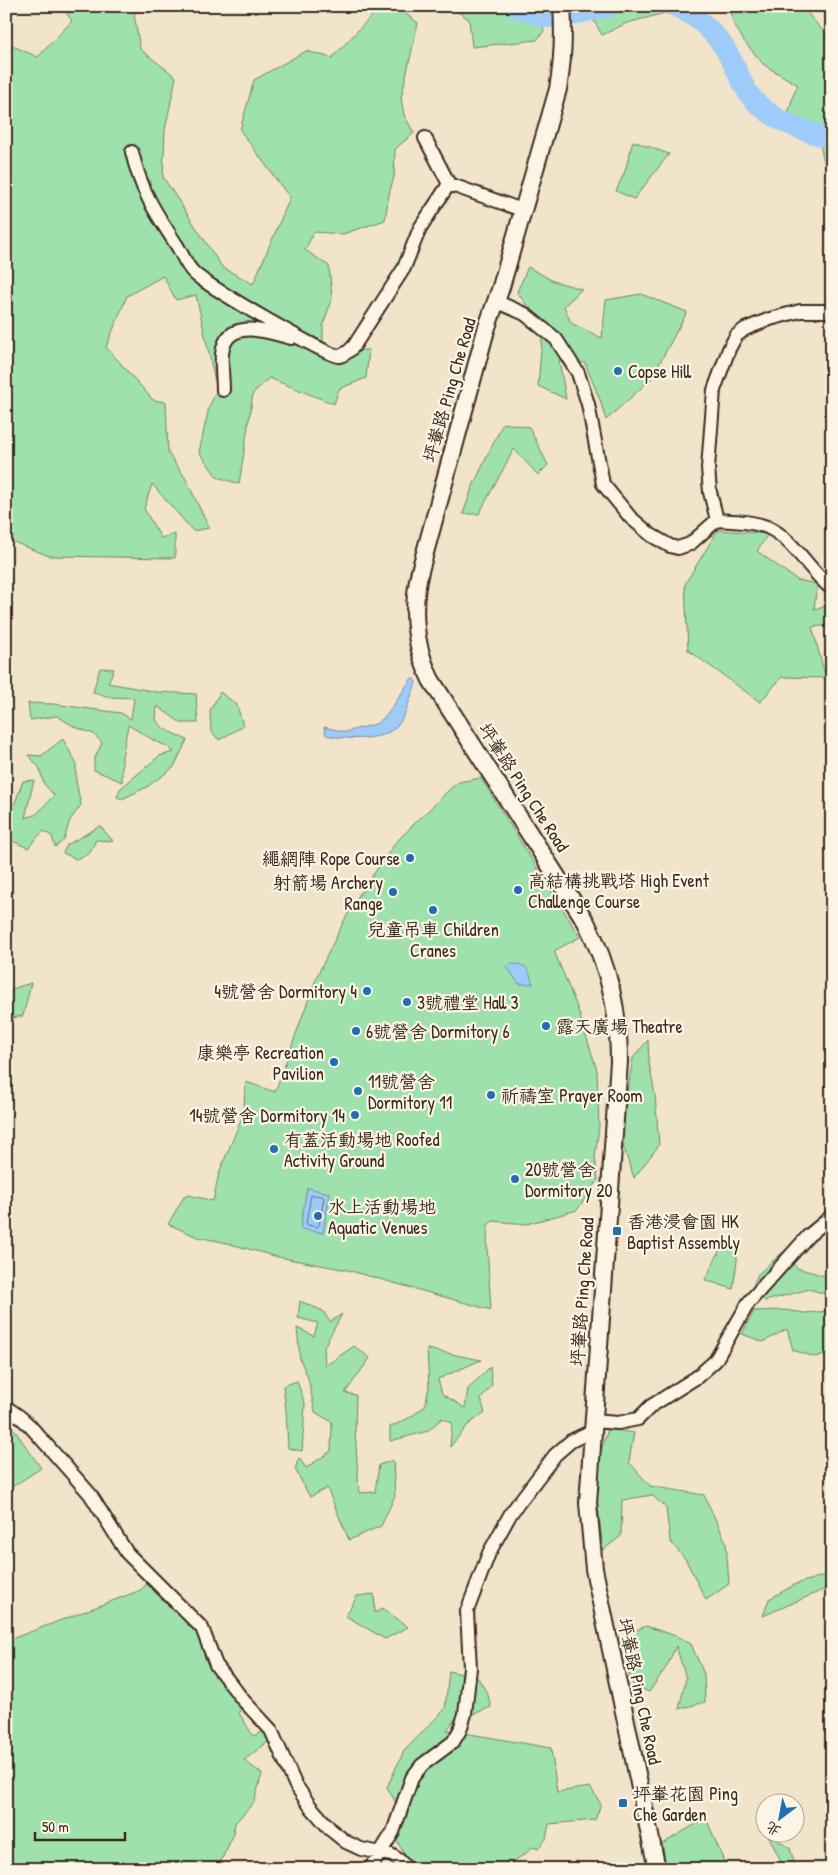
<svg xmlns="http://www.w3.org/2000/svg" width="838" height="1875" font-family="'Patrick Hand','LXGW WenKai TC',sans-serif">
<rect width="100%" height="100%" fill="#f2e3cb"/>
<filter id="ink" filterUnits="userSpaceOnUse"><feTurbulence type="fractalNoise" baseFrequency=".02" numOctaves="2"/><feDisplacementMap in="SourceGraphic" scale="10" xChannelSelector="R" yChannelSelector="G"/><feConvolveMatrix kernelMatrix="1 2 1 2 8 2 1 2 1" color-interpolation-filters="sRGB"/></filter>
<g filter="url(#ink)">
<!-- green -->
<path fill="#9ee1ad" stroke="#6c8666" d="M6 6H141L134 14 140 49 176 77 165 130 163 177 222 267 253 284 290 198 240 130 254 80 306 51 332 58 381 6H395L418 23 401 98 404 115 414 133 395 149 394 177 389 194 385 220 343 234 314 232 305 250 329 266 332 298 323 326V351L369 350 366 378 339 389 334 404 269 378 253 393 239 484 217 477 199 452 209 407 217 390 196 295 176 300 163 276 127 296 106 347 153 400 166 402 168 453 186 479 209 528 193 531 152 484 144 509 161 538 175 534V558L49 556 6 539V43L38 57 72 21 66 12Z
M448 6H538L544 31 537 40 472 47 469 19Z
M621 6H688L707 21 727 45 739 69 727 73 711 43 701 32 682 18 665 13 627 23 602 35 593 19Z
M726 6H753L761 11 769 6H801L832 41V138L812 134 786 122 793 96 798 85 764 65 744 41 734 24 731 11Z
M633 141 669 154 634 199 616 191 625 171Z
M820 145 832 146V210V196Z
M528 267 553 281 582 289 564 306 571 323 602 338 606 300 641 294 687 312 651 379 606 420 600 400 585 363 559 360 566 399 538 386 543 327 517 292Z
M503 423 529 427 548 465 538 475 514 449 479 514H463L472 488Z
M718 530 768 534 757 551 797 580 817 584 814 609 832 605V625L812 627 826 678 782 677 760 702 688 650 685 584Z
M100 668 114 669 108 683 157 692 196 694 198 723H181L157 706 156 720 164 729 187 740 174 767 147 787 122 799 117 797 120 789 159 756 174 752 167 746 155 741 128 725 122 757V782L94 770V760L102 743 94 734 75 727 57 716 30 720 28 703 53 704 121 713 131 719 134 698 110 697 93 692Z
M220 692 237 705 243 726 219 740 211 731 210 711Z
M63 739 76 763V781L81 805 70 820 64 840 55 847 52 836 43 831 28 848 6 838V802L15 803 23 781 34 780 25 818 37 814 54 795 44 784 39 767 28 755 41 756Z
M481 778 580 937 554 951 577 1007 597 1070 599 1127 595 1156 598 1180 577 1210 527 1224 493 1221 488 1225 487 1246 491 1310 347 1270 278 1257 223 1242 197 1237 168 1224 184 1197 189 1195 213 1201 219 1173 243 1115 246 1082 275 1092 317 976 345 919 359 895 396 842 452 787 459 782Z
M100 826 113 841 96 840 89 854 76 859 63 853 67 845Z
M31 983 23 1016 12 1018 9 999 12 989Z
M648 1040 649 1063 655 1095 659 1145 634 1178 620 1137 633 1058Z
M722 1246H737V1261L733 1289 705 1280Z
M783 1252 797 1268 828 1277 832 1284V1296L809 1289 765 1301 753 1286 758 1274Z
M300 1301 323 1311 330 1322 342 1314 324 1347 325 1366 354 1346 370 1358 345 1393 356 1395 355 1429 359 1493 375 1492 379 1465 393 1460 395 1496 381 1526 349 1540 327 1488 310 1497 295 1469 299 1458 306 1468 331 1451 332 1422 315 1412 308 1378 300 1359 297 1328 314 1336 318 1323 298 1318Z
M784 1310 805 1313 829 1311 832 1317V1352L815 1357 793 1350 787 1329 763 1342 742 1334 754 1311Z
M427 1349 481 1360 438 1379 442 1394 465 1408 468 1389 490 1367 492 1385 481 1399 485 1413 469 1424 450 1447 452 1423 442 1418 428 1431 390 1441V1427L411 1417 425 1406 429 1387Z
M297 1381 305 1404 302 1451 288 1448 286 1410 283 1386Z
M6 1418 41 1468 6 1491Z
M608 1429 634 1433 629 1462 650 1486 704 1495 726 1542 729 1584 706 1600 686 1560 670 1541 666 1508 652 1495 622 1500 621 1536 603 1550 594 1473Z
M832 1573V1586L763 1616 769 1599 796 1584Z
M152 1578 194 1620 243 1700 239 1713 253 1736 268 1730 272 1739 244 1760 262 1774 254 1802 235 1823 232 1838 217 1869H6V1641L141 1590Z
M374 1594 375 1613 383 1608 408 1627 385 1639 346 1616 357 1596Z
M646 1626 676 1636 691 1644 704 1674 705 1702 679 1709 686 1678 676 1646 667 1666 649 1692 633 1685 629 1675 626 1634Z
M449 1671 478 1678 488 1695 491 1707 466 1717 458 1715 447 1730 551 1748 557 1792 590 1787 601 1804 595 1820 549 1824 546 1839 538 1849 533 1847 525 1854 512 1862 513 1869H418L409 1862 398 1843 395 1832 396 1803 387 1787 404 1751 445 1709Z
M706 1818 727 1869H667L662 1844Z
M767 1833 790 1848 796 1869H785Z"/>
<!-- water -->
<path fill="#9ecbf9" stroke="#768ba1" d="M411 679H414L416 683C411 695 408 708 402 719 390 743 348 740 326 735L324 727 345 732 376 724 387 715Z
M512 964C530 964 528 971 533 984H519L507 967Z
M307 1188 330 1193 323 1233 300 1229Z"/>
<g fill="none" stroke-linecap="round" stroke-linejoin="round">
<!-- shore -->
<path stroke="#636a76" stroke-width="1" d="M313 1195 322 1196 324 1198 319 1225 317 1227 308 1225 306 1223 311 1196Z"/>
<!-- river -->
<path stroke="#9ecbf9" stroke-width="21" d="M514 6 545 17 559 18 610 6
M675 6C698 16 718 35 730 57 737 70 742 85 751 97 770 119 804 133 832 138"/>
<defs>
<path id="minor" d="M425 138 449 184
M132 152C141 191 155 212 176 244 182 253 186 266 194 273 206 285 326 356 339 356 346 355 350 350 354 346L404 268 420 228 449 184 522 210
M495 301 525 314 556 339 578 373 588 404 603 484 630 517 651 535 670 546 678 548 690 544 717 520C733 521 751 521 767 527 794 539 809 571 832 589
M223 390C223 378 221 366 222 354 226 316 268 332 291 338
M717 520 710 492 708 468 714 390 729 349 736 336 745 329 770 319 800 311H832
M6 1407 20 1417 30 1426 90 1494 127 1553 202 1628 216 1665 243 1700 271 1730 295 1784 310 1806 331 1830 346 1842 361 1849 391 1855 399 1860 407 1869
M593 1421 618 1423 638 1419 651 1406 697 1377 715 1361 749 1302 808 1236 832 1216
M370 1869 393 1832 412 1778 422 1765 453 1742 460 1730 465 1714 470 1668 467 1611 489 1553 511 1513 555 1455 571 1441 592 1431"/>
<path id="tertiary" d="M562 6C564 34 563 61 558 89L501 287 486 330 420 571C411 609 414 645 431 680L586 922C609 967 619 1011 619 1062L588 1503 594 1569 657 1869"/>
</defs>
<!-- minor casing -->
<use href="#minor" stroke="#3b2a1e" stroke-width="16"/>
<!-- tertiary casing -->
<use href="#tertiary" stroke="#3b2a1e" stroke-width="20"/>
<!-- minor -->
<use href="#minor" stroke="#fcf5e5" stroke-width="12"/>
<!-- tertiary -->
<use href="#tertiary" stroke="#fcf5e5" stroke-width="16"/>
</g>
</g>
<!-- markers -->
<g fill="#1f6fb2" stroke="#fcf5e5" stroke-width="2">
<circle cx="618" cy="371" r="5"/>
<circle cx="410" cy="858" r="5"/>
<circle cx="518" cy="890" r="5"/>
<circle cx="393" cy="892" r="5"/>
<circle cx="433" cy="910" r="5"/>
<circle cx="367" cy="991" r="5"/>
<circle cx="407" cy="1002" r="5"/>
<circle cx="546" cy="1026" r="5"/>
<circle cx="356" cy="1031" r="5"/>
<circle cx="334" cy="1062" r="5"/>
<circle cx="358" cy="1091" r="5"/>
<circle cx="491" cy="1095" r="5"/>
<circle cx="355" cy="1115" r="5"/>
<circle cx="274" cy="1149" r="5"/>
<circle cx="515" cy="1179" r="5"/>
<circle cx="318" cy="1216" r="5"/>
<rect x="612" y="1226" width="10" height="10" rx="2.5"/>
<rect x="618" y="1798" width="10" height="10" rx="2.5"/>
</g>
<g text-anchor="middle" dominant-baseline="central" stroke-width="4.5" stroke-linejoin="round" paint-order="stroke">
<!-- poi labels -->
<g font-size="18" fill="#3b2a1e" stroke="#fcf5e5" text-anchor="start">
<text x="628" y="371">Copse Hill</text>
<text x="400" y="858" text-anchor="end">繩網陣 Rope Course</text>
<text x="528" y="880">高結構挑戰塔 High Event<tspan x="528" dy="21">Challenge Course</tspan></text>
<text x="383" y="882" text-anchor="end">射箭場 Archery<tspan x="383" dy="21">Range</tspan></text>
<text x="433" y="929" text-anchor="middle">兒童吊車 Children<tspan x="433" dy="21">Cranes</tspan></text>
<text x="357" y="991" text-anchor="end">4號營舍 Dormitory 4</text>
<text x="417" y="1002">3號禮堂 Hall 3</text>
<text x="556" y="1026">露天廣場 Theatre</text>
<text x="366" y="1031">6號營舍 Dormitory 6</text>
<text x="324" y="1052" text-anchor="end">康樂亭 Recreation<tspan x="324" dy="21">Pavilion</tspan></text>
<text x="368" y="1081">11號營舍<tspan x="368" dy="21">Dormitory 11</tspan></text>
<text x="501" y="1095">祈禱室 Prayer Room</text>
<text x="345" y="1115" text-anchor="end">14號營舍 Dormitory 14</text>
<text x="284" y="1139">有蓋活動場地 Roofed<tspan x="284" dy="21">Activity Ground</tspan></text>
<text x="525" y="1169">20號營舍<tspan x="525" dy="21">Dormitory 20</tspan></text>
<text x="328" y="1206">水上活動場地<tspan x="328" dy="21">Aquatic Venues</tspan></text>
<text x="627" y="1221">香港浸會園 HK<tspan x="627" dy="21">Baptist Assembly</tspan></text>
<text x="633" y="1793">坪輋花園 Ping<tspan x="633" dy="21">Che Garden</tspan></text>
</g>
<!-- street labels -->
<g font-size="18" fill="#3b2a1e" stroke="#fcf5e5">
<text transform="translate(449 390) rotate(-74)">坪輋路 Ping Che Road</text>
<text transform="translate(524 787) rotate(57)">坪輋路 Ping Che Road</text>
<text transform="translate(582 1292) rotate(-86)">坪輋路 Ping Che Road</text>
<text transform="translate(640 1691) rotate(78)">坪輋路 Ping Che Road</text>
</g>
</g>
<!-- margin -->
<rect width="838" height="1875" fill="none" stroke="#fcf5e5" stroke-width="25"/>
<rect x="12" y="12" width="813" height="1850" fill="none" stroke="#3b2a1e" stroke-width="2" filter="url(#ink)"/>
<!-- north arrow -->
<g transform="translate(780 1818) rotate(212)"><circle r="24" fill="#fcf5e5" stroke="#afa495"/>
<path d="M0-4L9 19L0 12L-9 19Z" fill="#1f6fb2"/>
<text y="-8" font-size="14" font-weight="bold" text-anchor="middle" fill="#3b2a1e">北</text>
</g>
<!-- scale -->
<path d="M35 1832v8h90v-8" fill="none" stroke="#3b2a1e" stroke-width="2.5"/>
<text x="42" y="1832" font-size="15" fill="#3b2a1e" stroke="#fcf5e5" stroke-width="4" paint-order="stroke">50 m</text>
</svg>
